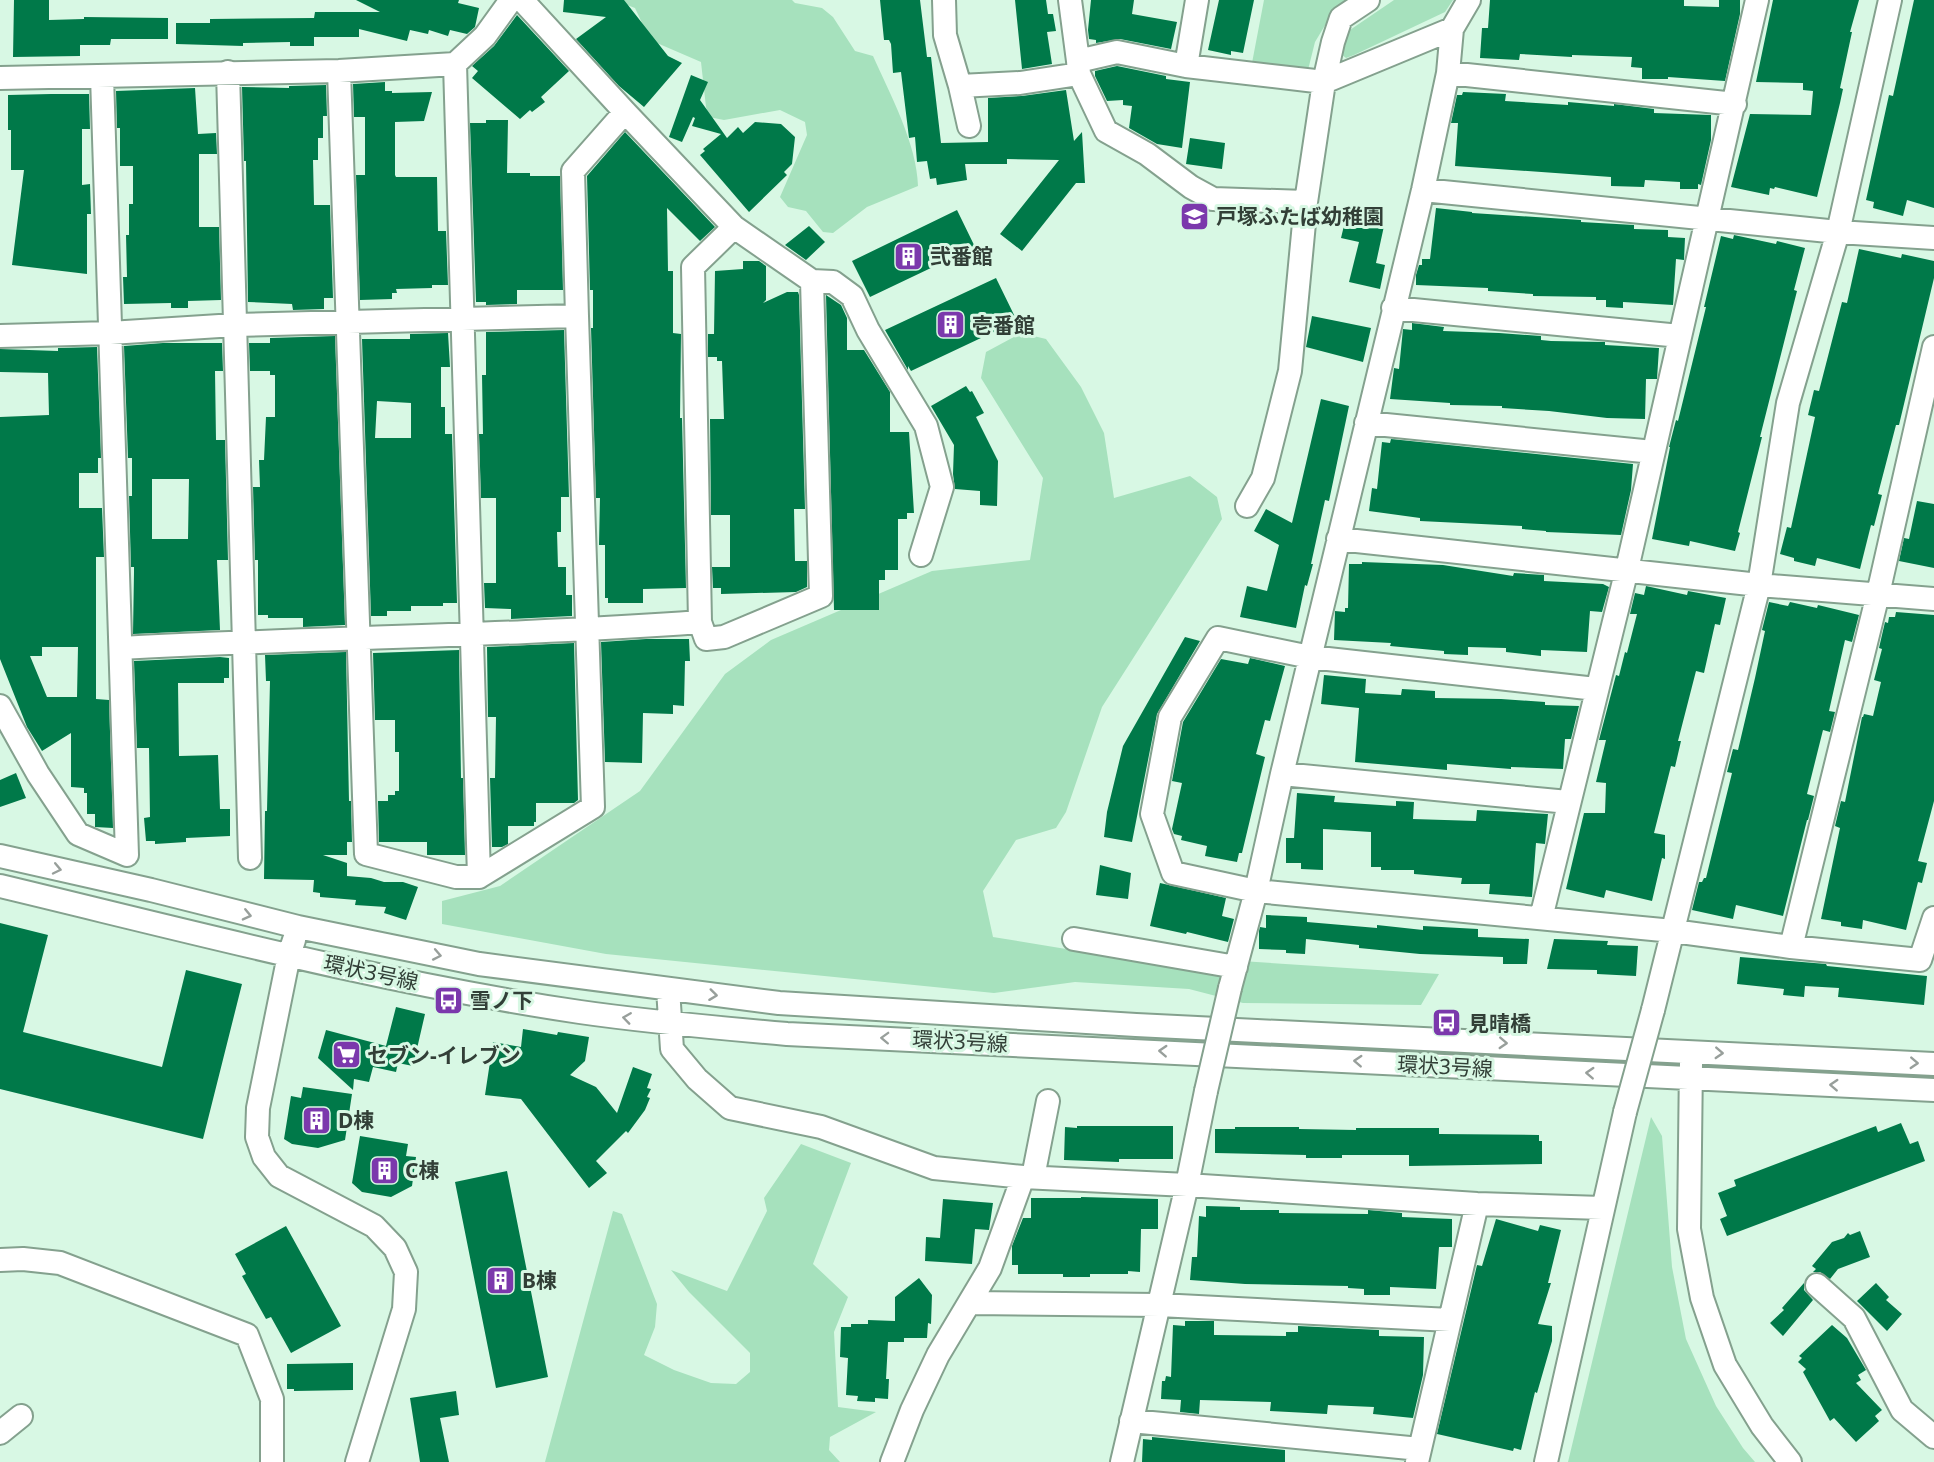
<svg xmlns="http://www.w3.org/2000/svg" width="1934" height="1462" font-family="'Noto Sans','Noto Sans JP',sans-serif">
<rect width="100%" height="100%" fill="#d8f8e4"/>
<!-- green -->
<path fill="#a6e1bd" d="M614 0H792L795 3 822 8 833 17 855 51 873 56C890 94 917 144 918 186L867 207 833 233 823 232 806 211 788 207 780 197 807 135 805 122 780 110 724 120 709 117 706 107 701 62 650 40 635 8Z
M1264 0H1355L1330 17 1315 42 1307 74 1252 63Z
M1394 0H1453L1445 12 1354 55 1346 58 1341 54 1347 32Z
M1021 333 1046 339 1081 387 1104 433 1114 498 1190 476 1217 497 1222 519 1102 707 1066 812 1056 828 1016 840 983 891 993 937 1236 977 1241 961 1439 974 1421 1005 1243 1003 1189 989 1075 982 994 993 606 954 442 924V901L500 886 640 791 725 674 771 640 932 571 1030 560 1043 478 981 378 986 352Z
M1651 1117 1662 1136 1672 1267 1686 1339 1716 1406 1743 1448 1755 1462H1568Z
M801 1144 851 1163 813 1264 848 1297 834 1332 838 1407 876 1412 830 1437 829 1450 840 1462H545L613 1211 622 1214 657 1304 655 1327 644 1355 674 1370 711 1383 736 1384 750 1372V1353L689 1292 671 1270 727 1291 767 1211 764 1198Z"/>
<!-- building -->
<path fill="#007949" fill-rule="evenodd" d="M14 0H49V20L84 19V17L168 18V39H111L110 45H80V56L13 57Z
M356 0H459L458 3 479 8 475 27 467 34 450 30 448 36 429 30 428 34 410 30 407 41 359 29V37H314V46H290V42L243 43V46L176 44V23H210V19L314 18 315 12H380Z
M564 0H624L668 56 682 63 644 107 619 86 576 39 606 17 563 12Z
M880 0H920L927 57H931L941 143 988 142V98L1022 96 1066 90 1074 141 1082 132 1085 183H1076L1022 251 1000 234 1059 160 1007 159V164H965L967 180 937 185 936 178 930 179 927 161 917 162 915 137 909 138 901 72 893 73 891 44 889 40H884Z
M1015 0H1046L1048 14H1053L1056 31 1047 32 1052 64 1022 69Z
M1091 0H1134L1132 14 1177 22 1171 49 1120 39 1096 43V40L1089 39 1088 30Z
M1219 0H1254L1243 53 1231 51V55L1208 50Z
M1490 0H1684V6L1719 7V0H1740V14L1725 81 1668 77V79H1642V68L1631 67 1632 57 1572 55V57L1520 54 1519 60 1480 58 1482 28H1488Z
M1773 0H1859L1850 32H1852L1840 88 1843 89 1840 103 1817 197 1775 187 1774 189 1770 188 1769 195 1731 187 1750 114 1811 115 1813 91 1803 90V83L1756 82Z
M1914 0H1934V208L1907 200 1903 216 1873 208 1874 202 1866 200 1889 95 1893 96Z
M517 15 569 71 541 97 545 102 532 112 530 110 520 119 472 78 478 71 472 66 494 46Z
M1117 66 1166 76V79L1190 82 1182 148 1157 144 1129 128 1132 106 1123 105V100L1107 101 1095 76V71Z
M691 75 708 82 700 100 727 138 738 127 743 133 755 122 781 124 795 137 792 164 784 172 787 175 749 212 700 155 705 151 703 149 721 134 692 126 695 118 693 117 682 142 669 137Z
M385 82V91H392V93L432 92 424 121 395 122V175L396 177H437L438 231H446L448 285H432V288L396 289 397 293H392V299L360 300 356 175H365V117H354L353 84Z
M326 85 327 116H323V138H318V160H313L314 205H330L333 298H324V309L293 310 292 304 248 302 246 161H244L242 87 289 88V86Z
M195 88 198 134 216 133 217 154H199V227H219L221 300 188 301V308H171V303L124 304 123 277H127L126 235H129V204H133V166H120V128H117L116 91Z
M1463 92 1506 94 1505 101 1568 105V102L1614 106V104L1654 109V113L1711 115V140L1701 185 1698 184V189H1680V182L1645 180 1644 187 1611 186V177L1455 166 1458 123H1451L1457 95H1462Z
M51 94H89L90 129H82V185L90 184 91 214H87V274L12 265 24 170H11V130H8V95Z
M486 120H508L507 173H530V176H560L563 290H517V304L486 305V302H476L470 123H486Z
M625 132 715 227 700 241 667 208 668 271H673V333L681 334 680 418H682L686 588 643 589V603H608V598H605V545H599L600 498H596L591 328H593V290H590L587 176Z
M1190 138 1225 143 1222 169 1186 164Z
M1436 208 1472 212V213L1581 220V222L1634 225V229L1668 230V237L1685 238 1684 260 1676 259 1673 305 1623 302V308L1606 307V300H1596V297L1533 296V294L1488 291V288L1416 285V275L1419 265H1422V259H1430Z
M1348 209 1380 216 1378 225 1384 226 1376 263 1385 265 1380 289 1349 282 1359 242 1341 238Z
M957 210 975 247 870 297 852 261Z
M809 226 825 242 806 260 785 245Z
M1734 235 1776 244 1777 241 1805 248 1794 290 1797 291 1760 437H1762L1738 532 1740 533 1735 551 1690 541 1689 546 1652 539 1670 447H1669L1676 420 1678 421 1706 307H1704L1721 236 1733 239Z
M1859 249 1901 258 1902 254 1934 261V278L1899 425H1896L1878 494 1882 495 1874 526 1871 525 1860 569 1817 558 1815 566 1794 561V558L1780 554 1787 527 1791 528 1815 417 1808 415 1814 390 1819 391 1842 302 1847 303Z
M743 261H759L766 266V300L763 303 787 292H798L799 295 805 509H794L795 561H807V587L796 592 721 594V588H713L712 567H730V515H711L710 419H724L722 361H717V357H708V334H714L715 271 743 269Z
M996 278 1017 321 911 371 908 366V370L885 330Z
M826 295 841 305 847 318V350H864L890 392V432H909L914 513H907V519H898V570H885V580H879V610H834Z
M1312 316 1371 328 1363 362 1306 347Z
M1412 323 1444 327 1443 331 1499 333 1541 336V340L1551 341 1605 342V345L1659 348 1657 379H1646L1645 419 1607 418 1549 411 1502 408V406L1450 405V403L1390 399 1394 368 1399 369 1403 329 1412 330Z
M564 330 569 497H561V532H557L558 567H566V595H572V616L511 619V609L485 608 484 583H496V498H481L479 434H483L482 375H486V332Z
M448 333 450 367H441V407H445V434H452L457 603H443V606H411V611H387V616H371L362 339H410V334ZM377 401 411 403V438H375Z
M335 336 345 625 303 627V618H268V615H258V560H255L253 487H260L259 460H264L266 417H275V375H270V371H250L249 343H270V338Z
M163 343H222L223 371H215L216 440H225L228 560H217L220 630 133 634 134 572V567H131L129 496H132V458H128L124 346ZM152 479H189L188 539H152Z
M97 347 101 458H98V473H79V508H102L104 557H96V699L109 700 113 828 95 827V814H87V793H84V788L71 787V733L42 751 27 727 0 659V417L49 415 48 373 0 372V349L58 351V348ZM42 647H78L77 697H47L30 656H42Z
M966 386 970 392 972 391 984 413 976 417 998 461 997 506 980 505V491L955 489 953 474 954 445 931 406Z
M1321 399 1349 406 1329 501 1325 500 1311 564H1313L1307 586 1305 585 1296 628 1240 617 1247 586 1267 591 1279 545 1254 531 1266 509 1292 523Z
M1391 439 1633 464 1631 490 1621 535 1546 532V531L1522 529V526L1420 521V518L1369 511 1372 488 1377 489 1382 442 1390 443Z
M1917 501 1934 504V568L1899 561 1904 538 1909 539Z
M1362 562 1443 565 1513 576 1514 573 1544 575V581L1603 584 1609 587 1602 612 1590 611 1587 652 1541 650V656L1506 652V648L1468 647V655L1444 654V651L1390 646 1391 643 1334 640 1335 611 1345 612V608H1348L1349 564H1362Z
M1646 586 1687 595 1688 591 1726 598 1720 625 1715 624 1704 673 1696 671 1678 741H1681L1675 767 1671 766 1654 833 1665 835V859L1662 858 1652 901 1606 890 1604 898 1566 889 1584 813H1605L1606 783 1596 782 1606 740H1599L1616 675 1619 676 1625 652 1627 653 1637 614H1630L1635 593 1644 595Z
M1769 602 1788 606 1790 602 1817 608 1818 605 1859 615 1852 642 1845 640 1829 711 1835 712 1830 732 1823 730 1807 794 1814 796 1808 820H1807L1783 916 1736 905 1733 919 1692 910 1699 882H1702L1704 878H1706L1732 773 1727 772 1733 749 1738 750 1755 678 1765 631 1762 630Z
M1896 612 1934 615V801L1918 861 1927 863 1922 883 1918 882 1906 930 1863 920 1862 929 1841 926V922L1821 919 1840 828 1835 826 1841 801 1845 802 1862 717H1863L1864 714 1873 716 1881 682 1874 680 1882 649 1879 648 1885 622 1888 623 1889 617H1895Z
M1185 637 1200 641 1157 714 1132 842 1104 837 1107 812 1123 746Z
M646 639H689L690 661H685L684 706 673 705V714L643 713 642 763 605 762 601 642Z
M574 643 578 800 574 803H536V822H534V826H508V844L502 847H492L490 778H495L496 717H488L487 647Z
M459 650 461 778H463L465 855H427V842H379L378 801H388V795H395V791H399V752H395V720H375L373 653Z
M346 652 349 801H351L352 842H347V855H323L347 863V876L371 878 384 882H403L418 887 406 920 384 913 386 907 355 905 356 900 320 897V893L313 892 314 880 264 879 265 811H267L270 681H266L265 655Z
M220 657 229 658V678H224V683H178L179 756 218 755 220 809H230V836L186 838V842L155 844V841H146L144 818 150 817 149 748H137L134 661Z
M1250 658 1285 666 1270 721 1265 720 1256 754 1265 757 1242 853H1239L1237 862 1205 856 1207 846 1181 840 1182 836 1174 834 1172 829 1182 783 1172 781 1183 722 1221 659 1248 664Z
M1324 675 1366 679 1365 693 1401 695 1402 689 1435 691V698L1501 699 1545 702V705L1579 706 1571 739H1565L1563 769 1511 767V769L1447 764V770L1355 762 1359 708 1321 704Z
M16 773 26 798 0 807V780Z
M1297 793 1335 796 1334 802 1396 806V801L1414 802 1413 819 1476 821 1477 810 1548 814 1545 844 1536 843 1532 897 1489 894 1490 884H1461L1462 878 1414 874V870H1381V867H1371V832L1323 829V870L1301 869V863H1286V838H1294Z
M1100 865 1131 873 1128 899 1096 895Z
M1160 883 1226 898 1222 916 1234 919 1228 942 1187 932 1186 934 1150 926Z
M1266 915 1307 917V922L1377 928V925L1423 930V926L1478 929V937L1529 939 1527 964H1503V957L1420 954 1359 948V945L1306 939 1305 954 1286 953V950L1259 949V931L1260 927 1266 928Z
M0 923 48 935 23 1032 162 1067 186 970 242 984 203 1139 0 1089Z
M1554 939 1608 941 1607 945 1638 946 1636 976 1597 974V970L1547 969Z
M1740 957 1826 964 1827 966 1927 976 1924 1005 1838 997 1839 988 1805 986 1804 997 1783 995 1784 989 1737 984Z
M396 1007 425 1014 413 1066 398 1063 396 1072 373 1067 369 1082 354 1079 353 1090 318 1058 326 1030 386 1046Z
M523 1029 557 1035 558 1032 589 1037 585 1061 570 1075 596 1087 617 1113 633 1067 652 1074 647 1088 651 1089 647 1097 650 1098 645 1110 628 1133 626 1131 596 1161 607 1173 589 1188 521 1099 485 1095 493 1042 521 1047Z
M303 1087 352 1094 345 1140 318 1148 292 1144 284 1139 291 1096 301 1098Z
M1901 1123 1910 1144 1918 1141 1925 1161 1727 1236 1720 1219 1727 1216 1718 1193 1736 1186 1734 1180 1876 1126 1878 1132Z
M1077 1126H1173V1159H1119V1162L1064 1160 1065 1127 1077 1128Z
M1235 1127H1299V1129L1356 1130V1128H1439V1134L1539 1135V1141H1542V1164L1409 1166V1155H1342V1158H1306V1155L1215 1153V1129H1235Z
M360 1136 408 1144 406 1156 416 1157 412 1186 391 1197 362 1192 352 1183Z
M507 1171 548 1377 496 1388 455 1182Z
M1081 1197 1158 1199V1229H1141L1140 1272 1128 1271V1274H1090V1277H1063V1274H1018V1265H1012V1246L1023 1218H1031V1198H1081Z
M943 1199 993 1203 989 1230 975 1229 972 1264 925 1261 926 1237 940 1238Z
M1206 1206 1240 1207V1210H1279V1213L1368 1214V1210L1402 1213V1217L1452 1219V1247H1439L1436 1289 1390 1287V1295H1364V1289L1348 1288V1286L1245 1284 1190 1280 1192 1257H1197L1199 1216 1206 1217Z
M1496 1219 1538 1231 1540 1225 1561 1230 1548 1283H1551L1538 1324 1552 1326V1341L1537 1393 1535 1392 1521 1450 1514 1448 1513 1451 1437 1434 1477 1265 1482 1266Z
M286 1226 341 1326 291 1353 271 1317 266 1319 242 1276 246 1274 235 1254Z
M1860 1231 1870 1257 1838 1269 1830 1279 1820 1272H1813L1816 1269 1812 1266 1832 1242 1844 1238 1848 1233 1850 1235Z
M919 1278 932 1295 931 1324 928 1323 927 1338H904V1342H888L886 1379H889L888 1399 875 1398V1402L857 1401 858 1396 846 1395 848 1358 840 1357 841 1327H851V1324H868V1320L895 1321V1297Z
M1804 1283V1290L1813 1300 1783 1336 1770 1323 1784 1310 1782 1308Z
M1876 1283 1889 1297 1886 1300 1902 1314 1887 1331 1857 1301Z
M1185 1321H1214V1335L1286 1336V1332H1298V1326L1379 1330V1336L1424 1337 1423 1375 1413 1418 1373 1414 1374 1407 1328 1405 1327 1414 1270 1411 1271 1402 1200 1400 1199 1414 1180 1412 1181 1400 1161 1399 1162 1381H1165L1166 1376 1171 1377 1173 1325 1185 1326Z
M1832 1325 1847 1338 1866 1370 1858 1375 1861 1380 1856 1383 1882 1410 1875 1416 1879 1421 1856 1442 1834 1418 1830 1421 1803 1372 1806 1369 1798 1362 1802 1358 1799 1356Z
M353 1363V1390L294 1391V1389H287V1364Z
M456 1391 459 1415 440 1418 449 1462H420L410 1398Z
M1152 1437 1285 1450V1462H1142L1143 1439 1152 1440Z"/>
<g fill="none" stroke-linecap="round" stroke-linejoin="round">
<defs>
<path id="minor" d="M944 0 945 35 960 86 1020 83 1079 74
M1070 0 1078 61
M1197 0 1186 66 1324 82 1452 29
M455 64 479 877
M1186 66 1117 52 1078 61 1079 74 1106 131 1147 154 1191 187 1213 199 1306 202
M339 71 366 854 456 877H479L593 807 577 316
M228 72 250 858
M1448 73 1735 104
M0 78 339 71 455 64 485 36 511 0
M960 86 969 126
M1423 190 1838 232 1934 238
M812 281 833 282 852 296 868 330 926 426 942 487 921 555
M1393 308 1680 336
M0 336 110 333 235 325 577 316 573 171 625 112
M1366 423 1653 452
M1247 506 1263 478 1290 371 1306 202 1324 82 1333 42 1341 18 1368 0
M1338 539 1759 585 1934 599
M700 622 706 639 724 637 821 596 812 281 734 227
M121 648C314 638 507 636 700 622L693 267 734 227 625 112 522 0
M1596 689 1310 657 1218 638 1170 717 1152 814 1173 873 1256 891 1673 931 1791 947 1920 960 1934 918
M0 706 38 774 78 834 127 855 102 76
M1282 774 1568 802
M0 856 151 890 298 927 479 964 779 1003 1136 1025 1934 1064
M0 886C192 932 384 983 580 1012 649 1022 718 1028 787 1034L1934 1090
M1541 918 1627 569 1757 0
M1074 939 1236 967
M294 940 289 955 258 1108 257 1137 264 1157 279 1176 374 1226 395 1248 406 1272 404 1309 357 1462
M1791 947 1878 594 1934 347
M1230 988 1256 891 1282 774 1423 190 1448 73 1452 29 1469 0
M668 989 672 1049 697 1079 730 1108 821 1127 934 1168 1023 1177 1187 1185 1477 1204 1602 1208
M1653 1010 1759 585 1788 403 1838 232 1890 0
M1691 1063 1689 1229 1702 1298 1725 1365 1762 1426 1790 1462
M1033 1177 1048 1101
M0 1260 23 1259 60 1263 247 1335 272 1399V1462
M1817 1285 1854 1318 1902 1410 1934 1437
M970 1303 1159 1305 1450 1320
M1131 1421 1420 1449
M0 1433 21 1416
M892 1462 912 1410 938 1355 990 1268 1023 1177
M1122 1462 1187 1185 1206 1091
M1417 1462 1477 1204
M1546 1462 1625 1112"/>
</defs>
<!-- minor casing -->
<use href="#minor" stroke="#84a18e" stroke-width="26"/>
<!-- minor -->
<use href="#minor" stroke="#fff" stroke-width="22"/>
<defs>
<path id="minor-bridge" d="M1206 1091 1230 988
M1625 1112 1653 1010"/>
</defs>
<!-- minor-bridge casing -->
<use href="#minor-bridge" stroke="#84a18e" stroke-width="26" stroke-linecap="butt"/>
<!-- minor-bridge -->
<use href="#minor-bridge" stroke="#fff" stroke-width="22"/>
</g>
<!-- one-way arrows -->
<defs><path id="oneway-chevron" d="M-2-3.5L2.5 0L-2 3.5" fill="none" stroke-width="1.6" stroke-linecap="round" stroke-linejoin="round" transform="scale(1.5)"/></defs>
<g stroke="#989f9b">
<use href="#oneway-chevron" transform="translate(57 869) rotate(12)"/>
<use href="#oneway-chevron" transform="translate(247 915) rotate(13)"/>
<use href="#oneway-chevron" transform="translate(437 955) rotate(11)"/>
<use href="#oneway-chevron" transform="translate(713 995) rotate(7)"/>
<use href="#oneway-chevron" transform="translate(627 1018) rotate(-172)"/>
<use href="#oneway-chevron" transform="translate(885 1038) rotate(-178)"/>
<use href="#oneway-chevron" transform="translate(1503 1043) rotate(3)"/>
<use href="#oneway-chevron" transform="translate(1163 1051) rotate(-177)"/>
<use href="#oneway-chevron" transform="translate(1719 1053) rotate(3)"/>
<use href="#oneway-chevron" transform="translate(1358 1061) rotate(-177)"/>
<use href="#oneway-chevron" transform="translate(1914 1063) rotate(3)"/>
<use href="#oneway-chevron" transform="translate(1590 1073) rotate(-177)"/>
<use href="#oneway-chevron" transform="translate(1834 1085) rotate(-177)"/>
</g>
<!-- icons -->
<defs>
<symbol id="school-square" viewBox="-11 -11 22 22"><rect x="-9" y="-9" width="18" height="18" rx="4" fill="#7b38ac" stroke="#d8f8e4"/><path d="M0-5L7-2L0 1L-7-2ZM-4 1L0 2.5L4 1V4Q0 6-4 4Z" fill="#fff"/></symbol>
<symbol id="building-square" viewBox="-11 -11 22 22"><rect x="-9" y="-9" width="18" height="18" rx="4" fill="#7b38ac" stroke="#d8f8e4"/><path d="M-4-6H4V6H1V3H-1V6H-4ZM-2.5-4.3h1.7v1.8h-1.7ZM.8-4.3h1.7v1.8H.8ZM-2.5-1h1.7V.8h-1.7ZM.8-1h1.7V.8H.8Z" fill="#fff"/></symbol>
<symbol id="bus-square" viewBox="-11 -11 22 22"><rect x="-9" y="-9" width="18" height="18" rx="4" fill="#7b38ac" stroke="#d8f8e4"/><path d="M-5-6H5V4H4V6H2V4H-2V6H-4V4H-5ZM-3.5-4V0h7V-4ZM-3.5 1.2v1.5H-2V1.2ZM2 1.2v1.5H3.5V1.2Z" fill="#fff"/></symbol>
<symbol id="supermarket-square" viewBox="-11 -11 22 22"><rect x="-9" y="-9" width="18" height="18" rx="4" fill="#7b38ac" stroke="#d8f8e4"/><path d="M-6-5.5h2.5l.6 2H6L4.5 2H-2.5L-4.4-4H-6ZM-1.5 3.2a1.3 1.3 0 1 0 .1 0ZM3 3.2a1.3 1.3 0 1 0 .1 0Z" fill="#fff"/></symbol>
</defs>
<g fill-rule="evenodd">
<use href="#school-square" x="1178" y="200" width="33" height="33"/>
<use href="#building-square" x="892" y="240" width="33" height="33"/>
<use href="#building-square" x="934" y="308" width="33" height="33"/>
<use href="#bus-square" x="432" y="984" width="33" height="33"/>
<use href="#bus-square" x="1430" y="1006" width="33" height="33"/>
<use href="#supermarket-square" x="330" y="1038" width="33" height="33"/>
<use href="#building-square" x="300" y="1104" width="33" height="33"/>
<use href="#building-square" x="368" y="1154" width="33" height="33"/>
<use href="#building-square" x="484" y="1264" width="33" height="33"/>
</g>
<g text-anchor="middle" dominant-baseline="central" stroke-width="6" stroke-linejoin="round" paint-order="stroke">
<!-- poi labels -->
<g font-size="21" font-weight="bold" fill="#323f37" stroke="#d8f8e4" text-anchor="start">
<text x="1216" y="216">戸塚ふたば幼稚園</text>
<text x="930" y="256">弐番館</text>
<text x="972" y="325">壱番館</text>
<text x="470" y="1000">雪ノ下</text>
<text x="1468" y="1023">見晴橋</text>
<text x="367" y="1055">セブン-イレブン</text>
<text x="338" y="1120">D棟</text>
<text x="405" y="1170">C棟</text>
<text x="522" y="1280">B棟</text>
</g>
<!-- street labels -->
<g font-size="21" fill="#323f37" stroke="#d8f8e4">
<text transform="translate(371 972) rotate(12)">環状3号線</text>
<text transform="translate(960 1041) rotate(3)">環状3号線</text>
<text transform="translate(1445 1066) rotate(3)">環状3号線</text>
</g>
</g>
</svg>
